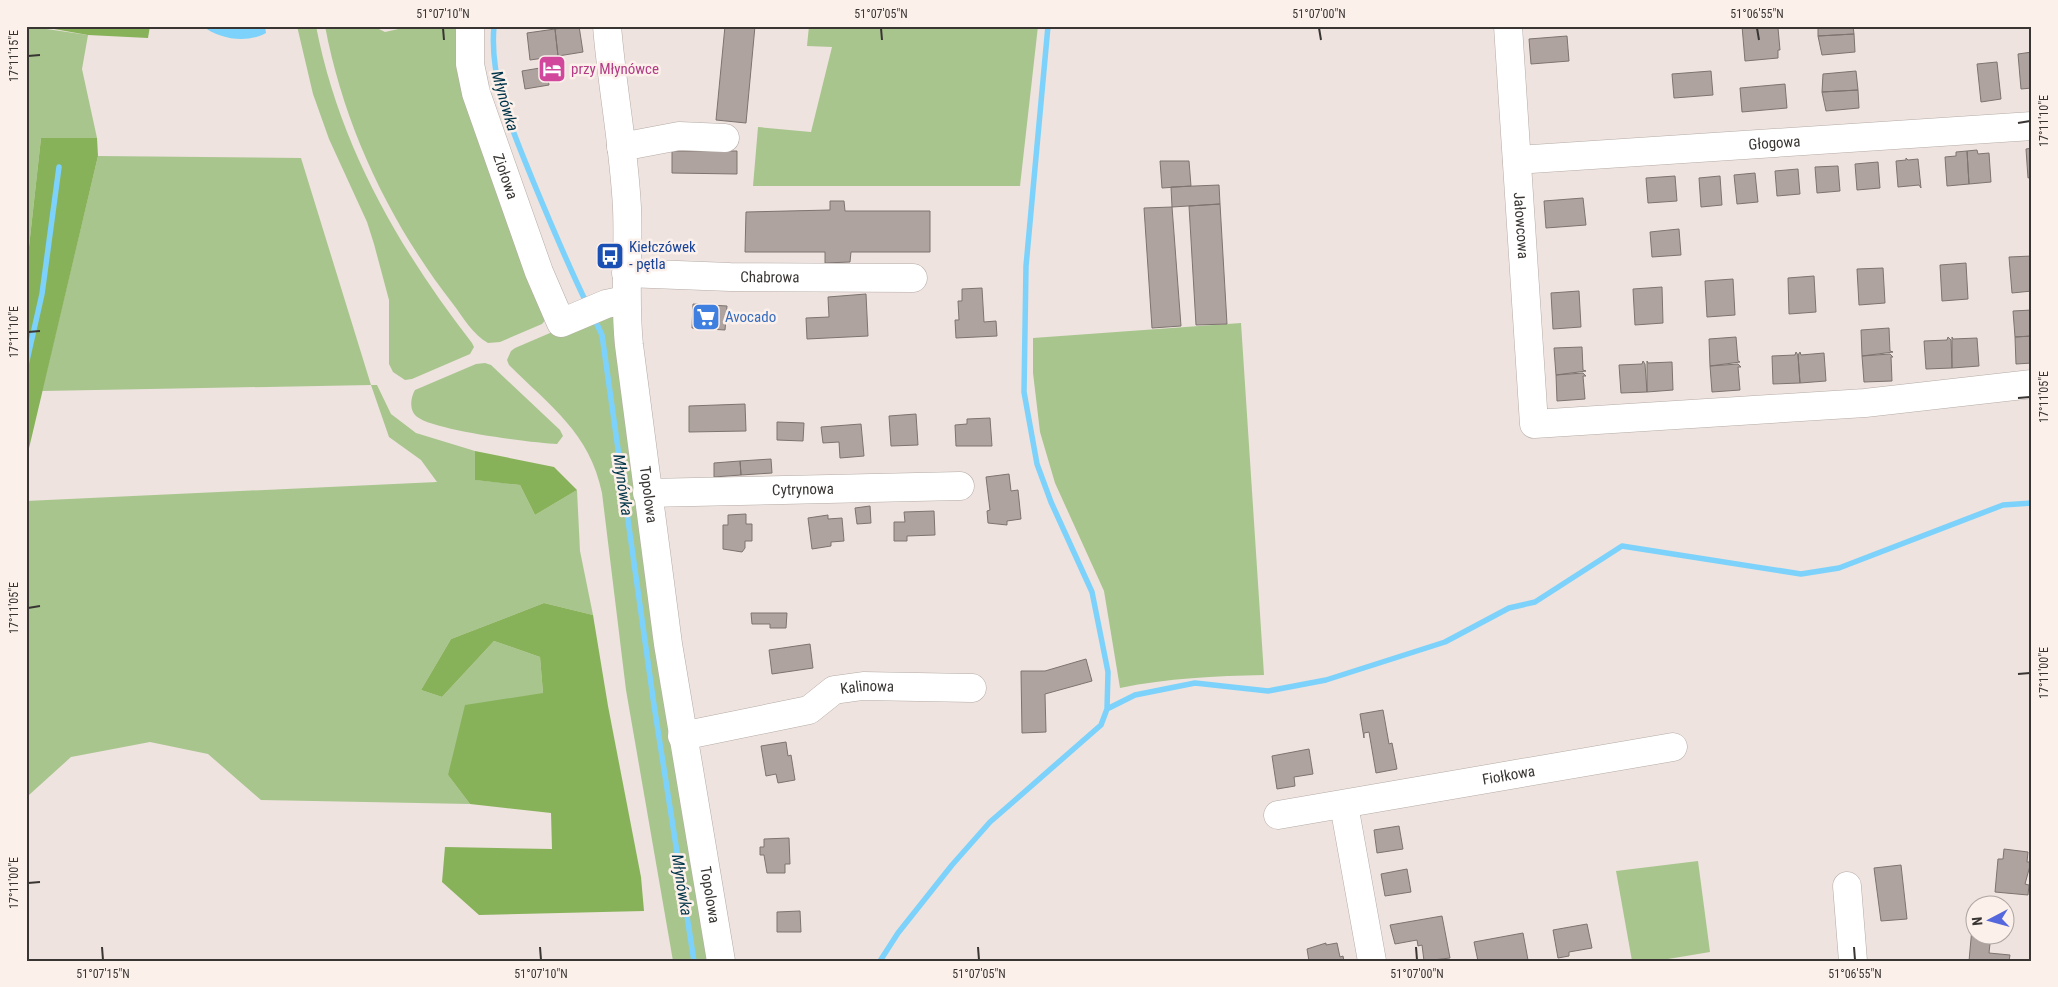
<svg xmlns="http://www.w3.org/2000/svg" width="2058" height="987" font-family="'Roboto Condensed',sans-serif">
<rect width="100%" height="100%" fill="#eee3de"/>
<!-- green -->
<path fill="#a8c58e" d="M26 26 88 35 82 69 97 138H41L26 274Z
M297 26H316C339 145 399 249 472 343L474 347 470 354 412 379 405 380 393 372 389 364V300L374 244 367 222 329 139 313 94Z
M325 26H373L385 32 412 26H464L547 318 542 324 500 342 488 343C473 335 463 317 453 304 390 223 344 127 325 26Z
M809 26H1038L1020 186H753L758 127 811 132 832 47 807 46Z
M98 156 301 158 371 385H377L391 414 416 433 475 451 476 480 520 485 535 515 577 490 580 551 593 615 544 603 451 639 421 690 442 697 494 641 540 657 543 693 448 775 470 804 261 800 208 754 150 742 71 757 29 795 26 713V501L437 482 421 460 389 437 371 385 42 391Z
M606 309 614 311 713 961H673L626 690 602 493C590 433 550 406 509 365L507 360 511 351 515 348Z
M1241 323 1264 675C1215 676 1168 678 1120 688L1104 591 1055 483 1040 432 1033 373V338Z
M485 363 491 365 560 430 563 436 557 444C534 443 427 430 415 415 409 408 411 397 415 390L476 364Z
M1698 861 1710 952 1656 961H1632L1616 871Z"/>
<!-- forest -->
<path fill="#87b25a" d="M37 26H150L148 38 88 35Z
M41 138H97L98 156 26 461V274Z
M475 451 554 467 577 490 535 515 520 485 475 480Z
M544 603 593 615 608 706 641 877 644 911 479 915 442 882 445 847 552 849 551 813 470 804 448 775 465 705 543 693 540 657 494 641 442 697 421 690 451 639Z"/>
<!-- water -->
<path fill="#7cd2fb" d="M202 26H265L266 33C246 44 220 39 202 26Z"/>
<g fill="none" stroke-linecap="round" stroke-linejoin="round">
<!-- stream -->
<path stroke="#7cd2fb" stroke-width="5.5" d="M494 26C489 81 513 131 533 181 550 222 567 263 587 304
M593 316 602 335 654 705 694 961
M26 365 42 294 59 167
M1107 709 1135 695 1195 683 1268 691 1326 680 1445 642 1509 608 1535 602 1622 546 1801 574 1839 568 2003 505 2032 503
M880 961 898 933 952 865 990 822 1101 725 1107 709 1108 672 1092 592 1051 502 1037 464 1024 392 1026 266 1048 26"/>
</g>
<!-- building -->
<path fill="#aea39e" stroke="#7e746f" d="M579 26 583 52 558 56 555 29Z
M725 26H755L746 123 716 120Z
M1742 26H1776L1778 28 1780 50H1778V58L1745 61Z
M1818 26H1853L1854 34 1818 36Z
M555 29 558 56 530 60 527 33Z
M1854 34 1855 52 1822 55 1818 36Z
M1567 36 1569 61 1531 64 1529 39Z
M2032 52V88L2021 89 2018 54Z
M1997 62 2001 99 1981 102 1977 64Z
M546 67 549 85 525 89 522 71Z
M1711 71 1713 95 1674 98 1672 74Z
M1856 71 1858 90 1822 92 1823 74Z
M1785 84 1787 108 1742 112 1740 88Z
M1858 90 1859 108 1826 111 1822 92Z
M2032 148V177L2028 178 2026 149Z
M1977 150 1978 154 1989 153 1991 182 1969 184 1967 151Z
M672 151H737V174L672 173Z
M1967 151 1969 184 1947 186 1945 157 1956 156V152Z
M1906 158 1908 160 1918 159 1921 188 1919 185 1898 187 1896 161 1906 160Z
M1160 161H1189L1191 186 1162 188Z
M1878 162 1880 188 1857 190 1855 164Z
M1838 166 1840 191 1817 193 1815 167Z
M1798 169 1800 194 1777 196 1775 171Z
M1755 173 1758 202 1737 204 1734 175Z
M1675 176 1677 201 1648 203 1646 178Z
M1720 176 1722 205 1701 207 1699 178Z
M1219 185 1220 204 1172 207 1171 187Z
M1583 198 1586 225 1546 228 1544 201Z
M830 201H844L845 211H930V252H851L850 262 825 263V252H745L746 212 830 210Z
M1220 204 1227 324 1196 325 1189 206Z
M1172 207 1181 326 1152 328 1144 208Z
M1679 229 1681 255 1652 257 1650 232Z
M2032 256V291L2012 293 2009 257Z
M1966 263 1968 299 1942 301 1940 265Z
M1883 268 1885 303 1859 305 1857 269Z
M1814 276 1816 312 1789 314 1788 278Z
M1733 279 1735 315 1707 317 1705 281Z
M1662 287 1663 323 1635 325 1633 289Z
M982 288 984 322 996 321 997 336 956 338 955 320H959L958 301H962V289Z
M1579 291 1581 327 1553 329 1551 293Z
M866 294 868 336 807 339 806 318 829 317 828 297Z
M693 304 727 306 725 330 692 328Z
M2032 310V336L2015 337 2013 311Z
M1889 328 1890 351 1893 352 1862 356 1861 330Z
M2032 336V363L2016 364 2015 337Z
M1736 337 1738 361 1740 362 1710 366 1709 339Z
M1948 337 1951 340 1952 368 1926 369 1924 341 1947 340Z
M1952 337 1953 339 1977 338 1979 366 1952 368Z
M1582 347 1583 370 1586 371 1556 375 1554 348Z
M1796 352 1798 355 1800 383 1773 384 1772 356 1795 355Z
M1800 352 1801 355 1824 353 1826 381 1800 383 1798 355Z
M1890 354 1893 357H1891L1892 381 1864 382 1862 356Z
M1643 361 1645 364 1647 392 1621 393 1619 365 1642 364Z
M1647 361 1648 363 1672 362 1673 390 1647 392Z
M1738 364 1741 367H1738L1740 390 1712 392 1710 366Z
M1583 373 1586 376H1583L1585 399 1557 401 1556 375Z
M745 404 746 431 689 432V406Z
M916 414 918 445 891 446 889 416Z
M990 418 992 446H956L955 425 967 424V419Z
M777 422 804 423 803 441 777 440Z
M861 424 864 456 840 458 839 442 823 443 821 427Z
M771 459 772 473 741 475 740 461Z
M740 461 741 475 714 477V463Z
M1009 474 1011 491 1018 490 1021 519 1007 521V525L988 523 987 511 990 510 986 477Z
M870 506 871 523 857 524 855 508Z
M934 511 935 535 907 536V541H894V522H905L904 512Z
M746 514V524H752V541H745V548L742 552 723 549V525H728V515Z
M828 515V519L842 518 844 541 831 542V546L812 549 808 518Z
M751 613H787L786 628H770V624H752Z
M810 644 813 668 772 674 769 650Z
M1086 659 1092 681 1045 694 1046 732 1022 733 1021 671H1045Z
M1383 710 1389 744 1392 743 1397 769 1376 773 1369 732 1364 733V738L1360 714Z
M786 742 788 756 791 755 795 780 778 783 776 774 766 776 761 746Z
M1309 749 1313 774 1294 777 1295 786 1277 789 1272 756Z
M1399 826 1403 849 1377 853 1374 830Z
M789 838 790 864H785V873H767L764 855H760V847H764V839Z
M2004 849 2028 852 2027 862H2031L2025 884 2029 885 2028 895 1995 892 1998 859H2003Z
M1901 865 1907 919 1881 921 1874 868Z
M1407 869 1411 892 1385 896 1381 874Z
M800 911 801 932H777V912Z
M1442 916 1450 958 1424 961 1422 945 1418 946 1417 940 1395 944 1390 925Z
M1587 924 1592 948 1569 952V956L1558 958 1553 930Z
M1972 928H1976V934H1991L1989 953 2010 955 2009 961H1969Z
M1523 933 1528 960 1478 961 1474 942Z
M1326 943V945L1337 943 1340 957 1343 956 1344 961H1309L1307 949Z"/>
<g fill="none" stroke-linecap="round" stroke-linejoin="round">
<defs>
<g id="minor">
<path id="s1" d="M470 26V64L476 93 539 272 561 323 606 304 625 300"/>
<path id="s2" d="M607 26C612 87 624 147 627 208 629 254 624 298 629 345L668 644 721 961"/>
<path id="s3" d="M1508 26 1534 424 1865 403 2032 384"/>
<path d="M621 147 679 136 725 138"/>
<path id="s4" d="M1517 160 2032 126"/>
<path id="s5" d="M626 273 730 277 913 278"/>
<path id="s6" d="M647 493 960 486"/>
<path id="s7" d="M682 736 809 710 834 690 863 686 972 688"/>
<path d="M1344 805 1372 961"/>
<path id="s8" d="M1278 815 1673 747"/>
<path d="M1847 886 1853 961"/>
</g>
</defs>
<!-- minor casing -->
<use href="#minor" stroke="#b5aba6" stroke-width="29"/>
<!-- minor -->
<use href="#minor" stroke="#fff" stroke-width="28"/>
</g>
<!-- ticks -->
<path fill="none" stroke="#393533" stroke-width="2" d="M443 28 444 40M881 28 882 40M1319 28 1321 40M1757 28 1759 40M28 56 40 55M2018 123 2030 121M28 332 40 331M2018 398 2030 397M28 608 40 606M2018 674 2030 673M28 883 40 882M102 947 103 960M540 947 541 960M978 947 979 960M1416 947 1417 960M1854 947 1855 960"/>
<!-- icons -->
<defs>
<symbol id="hotel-square" viewBox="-11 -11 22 22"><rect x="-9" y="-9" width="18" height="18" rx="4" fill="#d1479c" stroke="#fcf0eb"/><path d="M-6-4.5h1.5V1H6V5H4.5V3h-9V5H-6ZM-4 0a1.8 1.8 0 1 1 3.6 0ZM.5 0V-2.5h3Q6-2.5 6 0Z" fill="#fff"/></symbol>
<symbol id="bus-square" viewBox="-11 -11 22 22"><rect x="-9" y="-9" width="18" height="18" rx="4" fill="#1a4fb4" stroke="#fcf0eb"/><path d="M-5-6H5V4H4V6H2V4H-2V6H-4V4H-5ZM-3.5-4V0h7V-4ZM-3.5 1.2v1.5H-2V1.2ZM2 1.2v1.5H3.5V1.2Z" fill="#fff"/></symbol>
<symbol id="supermarket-square" viewBox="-11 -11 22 22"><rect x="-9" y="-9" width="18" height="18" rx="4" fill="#3f7fe0" stroke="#fcf0eb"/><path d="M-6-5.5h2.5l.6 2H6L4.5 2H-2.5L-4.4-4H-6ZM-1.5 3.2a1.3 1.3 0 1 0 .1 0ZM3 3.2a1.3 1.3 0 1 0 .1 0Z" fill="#fff"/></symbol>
</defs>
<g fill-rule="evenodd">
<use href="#hotel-square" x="536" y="53" width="32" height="32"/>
<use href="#bus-square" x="594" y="240" width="32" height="32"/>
<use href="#supermarket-square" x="690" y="301" width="32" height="32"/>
</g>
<g text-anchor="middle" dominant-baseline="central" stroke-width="5" stroke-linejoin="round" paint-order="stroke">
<!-- hotel labels -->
<g font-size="15" fill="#b23c85" stroke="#fcf0eb" text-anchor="start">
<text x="571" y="69">przy Młynówce</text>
</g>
<!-- street labels -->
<g font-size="15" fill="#393533" stroke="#fcf0eb">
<text stroke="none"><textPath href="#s4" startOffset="258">Głogowa</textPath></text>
<text stroke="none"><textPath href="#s1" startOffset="156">Ziołowa</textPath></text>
<text stroke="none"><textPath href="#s3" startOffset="200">Jałowcowa</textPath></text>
<text stroke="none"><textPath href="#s5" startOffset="144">Chabrowa</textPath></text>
<text stroke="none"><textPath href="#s6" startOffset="156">Cytrynowa</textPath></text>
<text stroke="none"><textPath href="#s2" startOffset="471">Topolowa</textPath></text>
<text stroke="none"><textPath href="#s7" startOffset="195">Kalinowa</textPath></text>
<text stroke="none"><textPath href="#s8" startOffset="234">Fiołkowa</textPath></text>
<text stroke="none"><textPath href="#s2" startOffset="876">Topolowa</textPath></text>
</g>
<!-- transit labels -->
<g font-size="15" fill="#164399" stroke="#fcf0eb" text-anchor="start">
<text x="629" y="247">Kiełczówek<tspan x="629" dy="17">- pętla</tspan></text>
</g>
<!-- shop labels -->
<g font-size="15" fill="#366cbe" stroke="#fcf0eb" text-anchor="start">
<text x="725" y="317">Avocado</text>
</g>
<!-- water labels -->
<g font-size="16" font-style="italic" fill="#003448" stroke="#fcf0eb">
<text transform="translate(505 101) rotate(74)">Młynówka</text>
<text transform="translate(623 485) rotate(82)">Młynówka</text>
<text transform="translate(682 885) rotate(81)">Młynówka</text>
</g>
</g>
<!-- border -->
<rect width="2058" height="987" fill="none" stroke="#fcf0eb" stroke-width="55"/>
<!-- north arrow -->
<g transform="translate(1990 920) rotate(264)"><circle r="24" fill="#fcf0eb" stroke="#aea5a1"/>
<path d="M0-4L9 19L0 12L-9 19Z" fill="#5567dd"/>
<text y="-8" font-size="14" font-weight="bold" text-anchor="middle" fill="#393533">N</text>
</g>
<rect x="28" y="28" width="2002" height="932" fill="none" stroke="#393533" stroke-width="2"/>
<g font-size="12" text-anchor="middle" fill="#393533">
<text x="443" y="18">51°07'10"N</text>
<text x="881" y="18">51°07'05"N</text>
<text x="1319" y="18">51°07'00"N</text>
<text x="1757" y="18">51°06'55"N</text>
<text transform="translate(14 56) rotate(-90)" y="4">17°11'15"E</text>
<text transform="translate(2044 121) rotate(-90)" y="4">17°11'10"E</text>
<text transform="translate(14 332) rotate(-90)" y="4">17°11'10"E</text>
<text transform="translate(2044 397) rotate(-90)" y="4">17°11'05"E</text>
<text transform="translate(14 608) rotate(-90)" y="4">17°11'05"E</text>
<text transform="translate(2044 673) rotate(-90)" y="4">17°11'00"E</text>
<text transform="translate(14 883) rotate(-90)" y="4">17°11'00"E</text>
<text x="103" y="978">51°07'15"N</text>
<text x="541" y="978">51°07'10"N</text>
<text x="979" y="978">51°07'05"N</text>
<text x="1417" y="978">51°07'00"N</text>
<text x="1855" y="978">51°06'55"N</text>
</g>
</svg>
